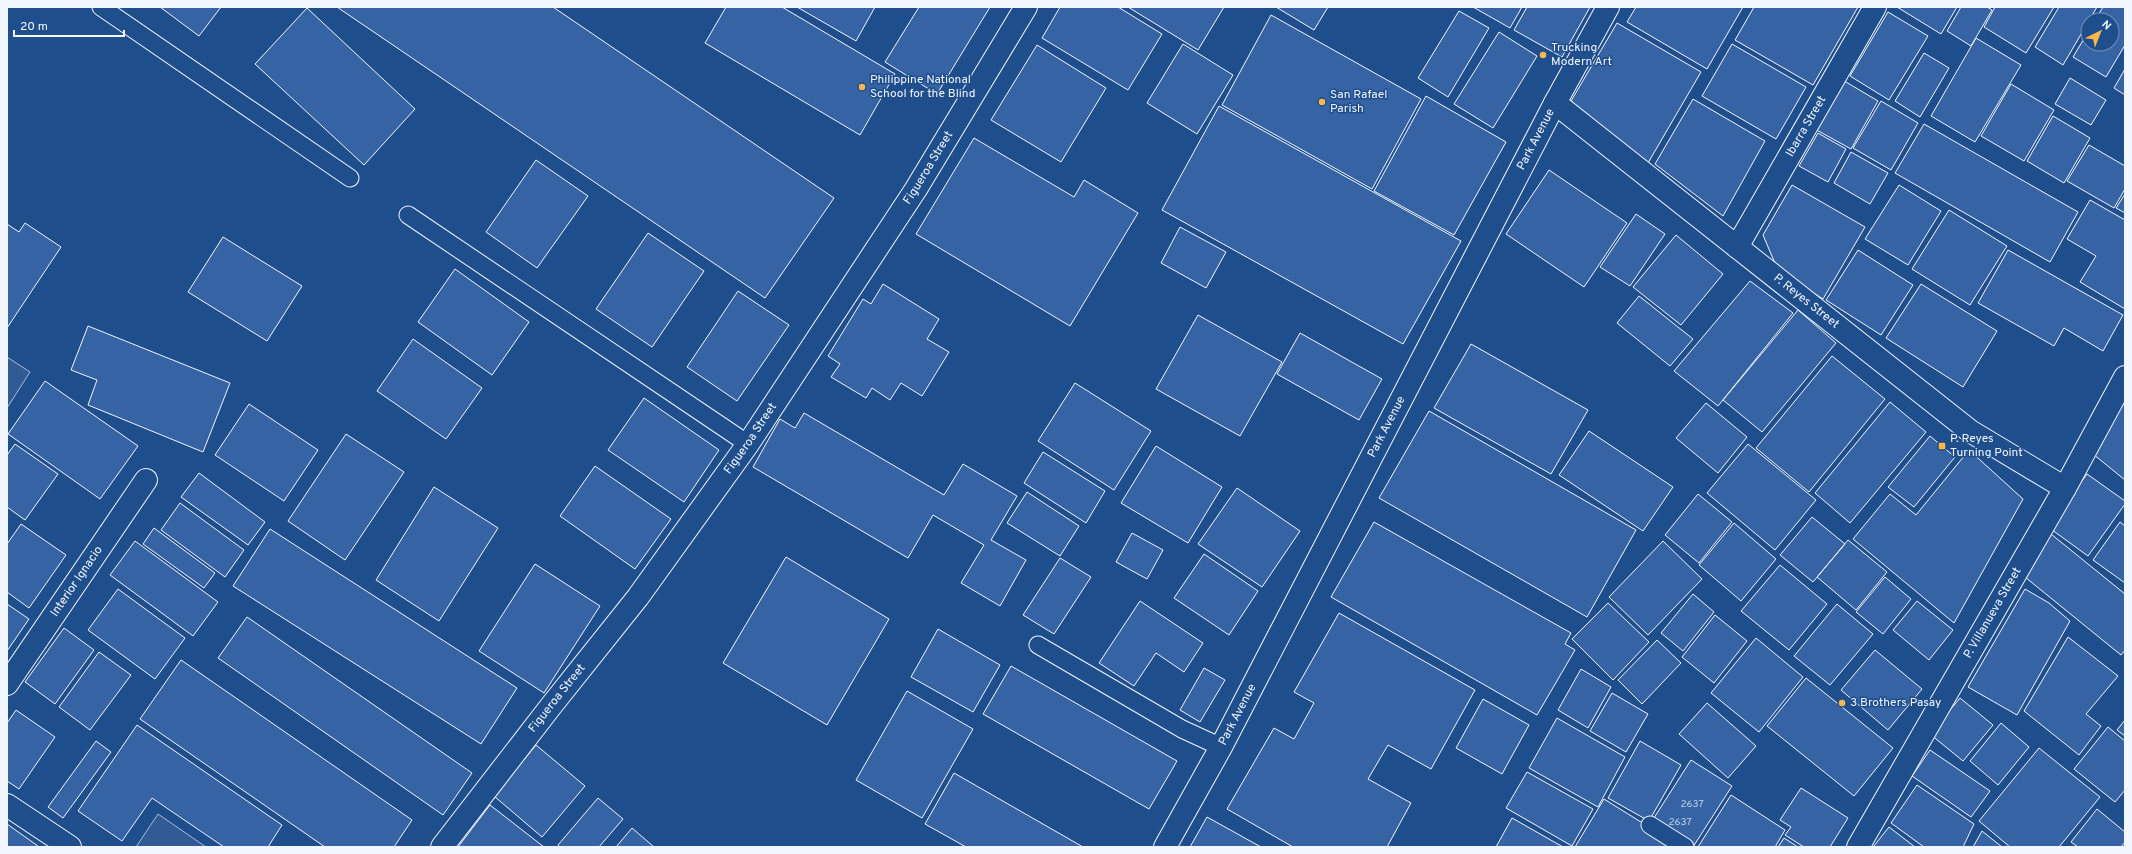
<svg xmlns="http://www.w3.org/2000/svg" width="2132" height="854" font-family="Overpass,sans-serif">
<rect width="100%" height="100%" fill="#1f4e8c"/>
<!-- built -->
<path fill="#305b95" stroke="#a8bbd7" d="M7 357 30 372 7 408Z
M158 814 206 847H136Z"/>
<!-- building -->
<path fill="#3563a3" stroke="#f2f6ff" d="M160 7H221L199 36Z
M337 7H553L834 198 765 298Z
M726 7H782L895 74 860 135 705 43Z
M797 7H875L856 41Z
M919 7H990L937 94 885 62Z
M1060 7H1118L1162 34 1128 90 1042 38Z
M1128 7H1224L1198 50Z
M1276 7H1328L1314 30Z
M1473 7H1522L1510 28Z
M1527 7H1590L1562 57 1514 30Z
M1636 7H1743L1707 69 1627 22Z
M1754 7H1858L1813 85 1735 40Z
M1897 7H1957L1941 34Z
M1961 7H1987L1992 10 1971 46 1947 31Z
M1995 7H2054L2026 53 1984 27Z
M2059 7H2097L2063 65 2035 47Z
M2103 7H2125V45L2106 77 2073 57 2088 32V44H2112V20H2095Z
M307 8 415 109 364 165 255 64Z
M1459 11 1489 28 1448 97 1418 78Z
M1888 12 1928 36 1889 100 1850 76Z
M1271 15 1421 99 1372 189 1222 105Z
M1617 23 1701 72 1648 163 1571 101Z
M1499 32 1537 56 1493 128 1454 104Z
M1976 38 2021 65 1975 142 1931 116Z
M1183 44 1233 75 1197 134 1147 103Z
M1732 44 1806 87 1776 139 1702 96Z
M1037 45 1106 88 1061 162 991 120Z
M1924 53 1949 68 1920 117 1895 101Z
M2125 69V95L2114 88Z
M2070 78 2106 100 2091 125 2055 104Z
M1841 79 1878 101 1851 149 1813 128Z
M2011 84 2054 110 2024 161 1981 136Z
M1426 96 1506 142 1454 235 1374 191Z
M1693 99 1765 141 1723 216 1655 164Z
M1881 101 1918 123 1891 170 1853 148Z
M1219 106 1461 241 1403 344 1162 210Z
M2053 116 2090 138 2064 183 2027 161Z
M1924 124 2078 212 2050 262 1895 173Z
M1818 133 1846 149 1828 182 1799 166Z
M974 138 1074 197 1084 180 1138 213 1070 326 916 234Z
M2089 145 2125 166V189L2114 208 2067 181Z
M1851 152 1888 173 1870 204 1834 183Z
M536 160 588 196 537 268 486 232Z
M1549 170 1627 223 1584 287 1506 234Z
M1792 185 1865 227 1823 299 1793 280 1774 261 1763 235Z
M1899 185 1941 211 1908 265 1865 239Z
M2125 194V213L2116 208Z
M2090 200 2125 220V309L2080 282 2096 256 2067 239Z
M1949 210 2007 246 1970 305 1912 269Z
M1636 214 1665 234 1630 286 1600 267Z
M25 223 61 247 7 328V224L19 232Z
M1180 227 1226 252 1206 288 1161 263Z
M648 233 704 271 652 347 596 309Z
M1676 235 1723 274 1681 325 1633 287Z
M223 237 302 286 267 341 188 292Z
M1858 250 1913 285 1881 335 1826 300Z
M2008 250 2123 315 2103 351 2064 328 2054 346 1978 303Z
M455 269 529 322 492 375 418 322Z
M1750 281 1793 313 1718 406 1674 371Z
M883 284 939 319 927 339 949 352 922 396 901 383 890 400 872 388 866 398 831 377 840 364 828 356 863 299 871 304Z
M1921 284 1997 331 1963 387 1886 338Z
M738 291 789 325 737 401 687 367Z
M1639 296 1693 339 1670 366 1617 323Z
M1798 310 1836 343 1762 432 1723 400Z
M1198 315 1282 362 1240 436 1156 389Z
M88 326 230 383 203 452 88 405 97 380 71 370Z
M1300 333 1382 379 1359 420 1277 374Z
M413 339 482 388 446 439 377 391Z
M1471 344 1588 410 1551 474 1434 408Z
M1832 356 1885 399 1809 492 1756 448Z
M45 381 138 446 100 499 8 434Z
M1075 383 1151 431 1114 490 1038 441Z
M2125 394V480L2093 454Z
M644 398 719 450 684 502 608 450Z
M1890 402 1926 432 1850 523 1815 493Z
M1706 403 1747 437 1718 473 1676 438Z
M249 404 318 450 284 501 215 455Z
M1429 411 1636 530 1587 617 1379 498Z
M804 413 944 495 963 464 1017 496 991 540 1026 560 1000 606 961 583 984 545 933 515 908 558 753 467 780 419 795 428Z
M1589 431 1673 487 1643 531 1559 475Z
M346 434 404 472 345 560 288 521Z
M1930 436 1955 457 1914 507 1888 487Z
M15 444 58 474 25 520 7 507V455Z
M1748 444 1816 500 1775 550 1707 493Z
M1156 446 1222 487 1188 543 1121 503Z
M1969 450 2023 499 1954 623 1853 539 1890 494 1916 515Z
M1043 452 1105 491 1086 523 1024 483Z
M595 466 671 519 635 569 560 516Z
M199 473 265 522 248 545 181 497Z
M2087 474 2125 501V504L2088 556 2048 527Z
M434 487 498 528 439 621 376 580Z
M1237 488 1300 531 1262 587 1198 544Z
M1027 492 1079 526 1060 556 1007 523Z
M1698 494 1732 522 1699 563 1665 535Z
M180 503 244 550 225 577 161 530Z
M1812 517 1845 544 1813 582 1780 555Z
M1374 522 1571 633 1565 644 1575 650 1537 715 1331 597Z
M2120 522 2125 526V583L2093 560Z
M1734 523 1776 559 1741 601 1699 565Z
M21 524 66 555 29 608 7 592V544Z
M154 528 215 573 204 588 143 544Z
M270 529 517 688 481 744 233 586Z
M1132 533 1163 550 1147 579 1116 562Z
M2051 534 2125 594V650L2121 655 2020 573Z
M1848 540 1887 572 1856 610 1817 577Z
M135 541 218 602 193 636 110 575Z
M1663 541 1702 579 1648 635 1609 597Z
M1204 554 1258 591 1229 635 1174 598Z
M786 557 889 619 827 725 723 663Z
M1060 558 1091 577 1054 634 1023 615Z
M535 564 600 606 544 693 479 651Z
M1780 565 1827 604 1789 650 1741 611Z
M1885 577 1911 599 1883 634 1856 612Z
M118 589 185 638 155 679 88 630Z
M2025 589 2049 603 2070 621 2017 715 1968 687Z
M1693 594 1714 612 1683 651 1661 633Z
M1140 601 1203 643 1184 672 1156 653 1134 686 1099 663Z
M1917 601 1953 630 1929 660 1893 630Z
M1608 603 1649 642 1613 680 1572 639Z
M7 604 29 619 7 651Z
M1837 604 1873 634 1830 685 1794 656Z
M1339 613 1475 690 1431 769 1388 745 1368 779 1411 803 1387 847H1293L1227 809 1274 728 1294 739 1314 703 1294 692Z
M1715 615 1747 641 1714 683 1682 657Z
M247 617 472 773 443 815 218 658Z
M64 628 94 650 55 704 25 682Z
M938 629 1000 665 973 712 911 677Z
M2068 637 2118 676 2086 714 2101 726 2079 755 2024 711Z
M1756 638 1803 677 1759 732 1711 693Z
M1657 640 1681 663 1642 704 1618 680Z
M1875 650 1922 689 1888 730 1841 690Z
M99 652 131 675 90 730 59 707Z
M181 660 412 820 394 847H325L140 719Z
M1011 666 1177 761 1149 809 983 714Z
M1204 668 1225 680 1200 722 1180 710Z
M1581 669 1611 687 1588 728 1558 710Z
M1806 678 1893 748 1854 796 1767 726Z
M907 691 973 729 922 818 856 780Z
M1612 693 1648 714 1626 752 1590 731Z
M1960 698 1993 725 1963 761 1930 734Z
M1483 699 1529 725 1502 774 1456 748Z
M1707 703 1756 746 1728 778 1679 734Z
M16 710 55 737 19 789 7 781V723Z
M1557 718 1625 757 1598 807 1529 768Z
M2125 720V736L2117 730Z
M2001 723 2029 747 1998 785 1970 761Z
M137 725 282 825 268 847H224L152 798 122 841 78 811Z
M2108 727 2125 741V790L2115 802 2074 769Z
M96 741 111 752 63 818 48 807Z
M1640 741 1681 765 1649 821 1608 798Z
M536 745 585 786 542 837 494 796Z
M2039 748 2100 797 2059 847H2010L1979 821Z
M1930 750 1990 791 1971 817 1912 776Z
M1691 760 1732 786 1693 847 1652 821Z
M1527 772 1593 809 1572 846 1506 808Z
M954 773 1083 847H966L925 824Z
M1917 785 1974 824 1963 847H1924L1891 823Z
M1801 788 1848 818 1830 847H1804L1785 835 1791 827 1780 820Z
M1731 795 1785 830 1775 847H1698Z
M598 798 623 819 599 847H560L558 845Z
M1604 799 1681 847H1575Z
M490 805 544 847H458Z
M2097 809 2125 832V842L2121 847H2078L2071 842Z
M1207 817 1261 847H1190Z
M1512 818 1563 847H1496Z
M7 824 38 846 37 847H7Z
M1889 827 1915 847H1873Z
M632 828 654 847H616Z
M1982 831 2002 847H1973Z
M1784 838 1798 847H1778Z"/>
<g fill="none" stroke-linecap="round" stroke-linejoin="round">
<defs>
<path id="service" d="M101 7 350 178
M408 215 748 444
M1038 645 1182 729 1221 747
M1650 825 1685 847"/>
<g id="minor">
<path id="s1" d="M1555 103 1970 431 2065 488"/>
<path id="s2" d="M1737 247 1875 7"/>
<path id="s3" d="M7 684 146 480"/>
<path d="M7 805 70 847"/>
<path id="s4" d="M442 847 551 706 638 597 748 444 916 189 1026 7"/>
<path id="s5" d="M1165 847 1221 747 1555 103 1608 7"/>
<path id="s6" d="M1858 847 2065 488 2125 377"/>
</g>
</defs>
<!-- service casing -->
<use href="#service" stroke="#f2f6ff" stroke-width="19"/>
<!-- minor casing -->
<use href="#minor" stroke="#f2f6ff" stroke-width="24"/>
<!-- service -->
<use href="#service" stroke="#1f4e8c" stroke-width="17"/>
<!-- minor -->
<use href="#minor" stroke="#1f4e8c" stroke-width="22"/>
</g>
<!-- markers -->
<g fill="#ffb74d" stroke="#1f4e8c" stroke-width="1.5">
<circle cx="1543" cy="55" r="4"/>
<circle cx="862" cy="87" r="4"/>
<circle cx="1322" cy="102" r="4"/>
<rect x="1938" y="442" width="8" height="8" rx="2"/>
<circle cx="1842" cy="703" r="4"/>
</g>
<g text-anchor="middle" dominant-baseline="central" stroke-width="3" stroke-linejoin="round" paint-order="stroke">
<!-- number labels -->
<g font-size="10" fill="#c3d1e8">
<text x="1692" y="804">2637</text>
<text x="1680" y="822">2637</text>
</g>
<!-- poi labels -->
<g font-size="12" fill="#f2f6ff" stroke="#1f4e8c" text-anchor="start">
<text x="1551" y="48">Trucking<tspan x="1551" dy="14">Modern Art</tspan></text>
<text x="870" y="80">Philippine National<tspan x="870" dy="14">School for the Blind</tspan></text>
<text x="1330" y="95">San Rafael<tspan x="1330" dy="14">Parish</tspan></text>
<text x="1950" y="439">P. Reyes<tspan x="1950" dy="14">Turning Point</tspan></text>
<text x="1850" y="703">3 Brothers Pasay</text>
</g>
<!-- street labels -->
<g font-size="12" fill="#f2f6ff" stroke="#1f4e8c">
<text stroke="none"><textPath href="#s2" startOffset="139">Ibarra Street</textPath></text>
<text stroke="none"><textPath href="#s5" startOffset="799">Park Avenue</textPath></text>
<text stroke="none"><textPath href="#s4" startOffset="836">Figueroa Street</textPath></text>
<text stroke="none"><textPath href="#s1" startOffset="320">P. Reyes Street</textPath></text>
<text stroke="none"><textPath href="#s5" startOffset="475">Park Avenue</textPath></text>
<text stroke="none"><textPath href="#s4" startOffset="512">Figueroa Street</textPath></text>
<text stroke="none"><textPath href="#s3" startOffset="124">Interior Ignacio</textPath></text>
<text stroke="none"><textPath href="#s6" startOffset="270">P. Villanueva Street</textPath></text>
<text stroke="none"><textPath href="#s4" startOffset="188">Figueroa Street</textPath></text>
<text stroke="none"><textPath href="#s5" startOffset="151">Park Avenue</textPath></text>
</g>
</g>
<!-- border -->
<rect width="2132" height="854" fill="none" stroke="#f2f6ff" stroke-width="16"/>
<!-- north arrow -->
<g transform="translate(2100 32) rotate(43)"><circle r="19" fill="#1f4e8c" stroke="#7391ba"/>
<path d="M0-3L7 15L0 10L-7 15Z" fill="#ffb74d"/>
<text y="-6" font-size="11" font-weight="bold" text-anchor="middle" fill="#f2f6ff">N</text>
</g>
<!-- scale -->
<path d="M14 30v6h110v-6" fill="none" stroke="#f2f6ff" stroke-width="2"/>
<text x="20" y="30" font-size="12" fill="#f2f6ff" stroke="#1f4e8c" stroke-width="3" paint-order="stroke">20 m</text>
</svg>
